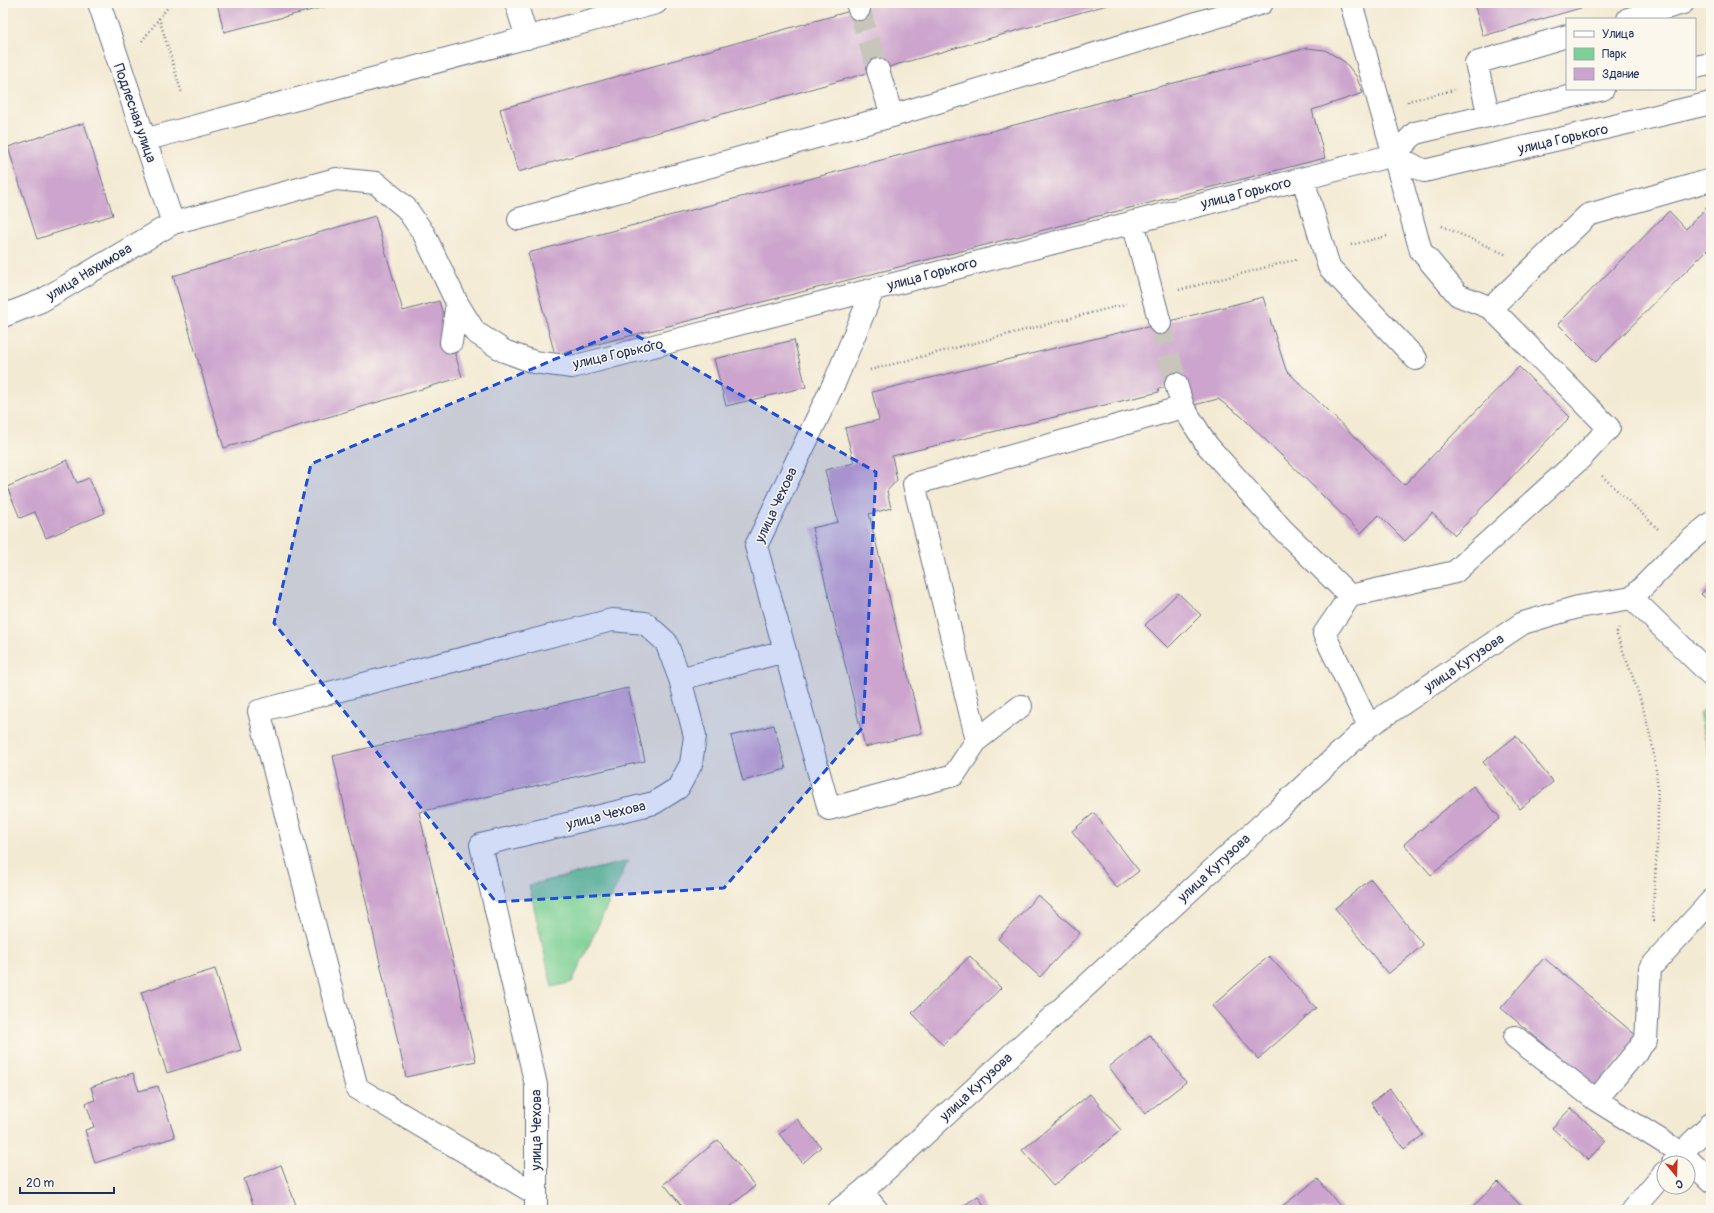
<svg xmlns="http://www.w3.org/2000/svg" width="1714" height="1213" font-family="Pangolin,sans-serif">
<rect width="100%" height="100%" fill="#fbf7ec"/>
<filter id="ink" filterUnits="userSpaceOnUse"><feTurbulence type="fractalNoise" baseFrequency=".025" numOctaves="2"/><feDisplacementMap in="SourceGraphic" scale="8" xChannelSelector="R" yChannelSelector="G"/><feConvolveMatrix kernelMatrix="1 2 1 2 8 2 1 2 1" color-interpolation-filters="sRGB"/></filter>
<filter id="wash" filterUnits="userSpaceOnUse"><feTurbulence type="fractalNoise" baseFrequency=".012" numOctaves="4" result="noise"/><feDisplacementMap in="SourceGraphic" scale="16" xChannelSelector="R" yChannelSelector="G"/><feGaussianBlur stdDeviation="0.9" result="paint"/><feColorMatrix in="noise" values="0 0 0 0 0 0 0 0 0 0 0 0 0 0 0 0 0 1.4 0 .05"/><feComposite in="paint" operator="in"/></filter>
<g filter="url(#wash)">
<rect width="100%" height="100%" fill="#f3ead3"/>
<!-- green -->
<path fill="#7cd094" stroke="#4c8079" d="M1707 706 1711 710V761L1699 714Z
M628 861 572 982 552 987 529 885Z"/>
<g id="blocks">
<!-- building -->
<path fill="#cca4cd" d="M217 3H336V4L224 32Z
M879 3H1114L518 172 500 109Z
M1474 3H1598L1483 36Z
M1307 48 1325 50 1345 62 1356 76 1363 93 1312 110 1325 158 555 355 528 253Z
M84 123 113 215 37 239 8 147Z
M1711 203V246L1596 362 1558 324 1669 211 1686 229Z
M375 216 403 311 439 301 462 377 224 448 173 276Z
M1263 297 1286 370 1404 485 1519 367 1570 417 1455 535 1432 513 1405 541 1379 515 1361 533 1241 416 1218 399 1194 405 1187 382 1158 389 1159 392 892 456 897 480 887 491 891 508 869 514 922 733 865 747 812 528 838 522 825 470 854 463 845 428 879 420 872 392 1143 327V328Z
M794 340 806 387 726 406 714 359Z
M67 460 77 483 89 478 105 513 46 538 35 512 20 518 7 487Z
M1711 583V603L1701 594Z
M1178 593 1201 615 1168 648 1145 625Z
M628 688 645 761 419 812 476 1061 406 1077 333 756Z
M774 725 786 769 743 781 731 736Z
M1516 736 1553 782 1520 809 1483 762Z
M1473 786 1500 818 1431 875 1404 844Z
M1094 813 1139 871 1117 888 1072 831Z
M1371 879 1423 945 1388 974 1335 908Z
M1038 895 1080 933 1040 977 998 939Z
M970 956 1001 988 943 1045 912 1013Z
M1269 956 1316 1008 1258 1059 1212 1006Z
M1544 958 1638 1037 1595 1087 1501 1008Z
M215 969 241 1050 167 1073 141 992Z
M1150 1035 1186 1082 1145 1114 1109 1067Z
M133 1073 139 1091 158 1086 175 1137 95 1163 85 1130 94 1127 86 1103 95 1100 91 1087Z
M1390 1089 1423 1135 1404 1149 1371 1103Z
M1090 1094 1121 1130 1053 1186 1022 1150Z
M1571 1108 1606 1140 1588 1160 1552 1128Z
M797 1119 821 1147 803 1163 779 1134Z
M718 1140 755 1186 726 1210H685L664 1184Z
M281 1165 296 1205 284 1210H255L244 1179Z
M1318 1179 1343 1210H1277Z
M1498 1182 1525 1210H1469Z
M978 1196 987 1210H957Z"/>
</g>
</g>
<g filter="url(#ink)">
<use href="#blocks" fill-opacity="0" stroke="#677087" stroke-width="1"/>
<g fill="none" stroke-linecap="round" stroke-linejoin="round">
<!-- minor-tunnel -->
<path stroke="#c8c5bc" stroke-width="22" stroke-dasharray="22 11" stroke-linecap="butt" d="M859 9 878 70
M1160 323 1176 384"/>
<defs>
<path id="minor" d="M99 3 173 223
M516 3 527 38
M857 3 859 9
M1628 19 1683 3
M1695 67 1711 64
M878 70 892 116
M1489 116 1476 63 1567 36
M144 140 656 3
M1394 155 1424 171 1711 103
M1303 179 1329 267 1416 359
M519 219 892 116 1262 3
M1133 222 1160 323
M1491 308 1588 215 1711 180
M3 316 41 301 173 223 336 179 376 183 406 208 424 234 457 303 475 332 504 351 534 362 572 367 1394 155 1415 133 1603 89
M451 342 457 303
M1176 384 1183 407
M1350 596 1324 634 1369 726
M1632 598 1711 675
M1632 598 1680 549 1711 523
M785 651 829 809 954 775 977 740 914 484 1183 407 1207 445 1282 529 1350 596 1455 572 1582 457 1609 428 1491 308 1458 295 1421 251 1351 3
M977 740 1021 706
M1515 1037 1596 1100 1681 1153 1673 1163
M1596 1100 1646 1040 1650 968 1711 901
M1711 1124 1681 1153 1711 1181
M862 1192 877 1210
M536 1194 357 1088 259 711 612 620 645 623 666 642 680 679
M536 1210V1085L481 845 654 803 678 788 691 764 695 736 680 679 785 651 756 546 836 379 873 290
M839 1210 862 1192 1369 726 1523 623 1578 607 1632 598
M1632 1210 1664 1173"/>
</defs>
<!-- minor casing -->
<use href="#minor" stroke="#677087" stroke-width="24"/>
<!-- path -->
<path stroke="#677087" stroke-width="2.5" stroke-dasharray="1 3" stroke-linecap="butt" d="M159 18 182 94
M142 41 171 3
M1408 102V101L1454 90
M1442 226 1507 255
M1351 245 1387 236
M1179 290 1298 259
M870 370 1126 304
M1602 476 1659 530
M1619 628 1616 633C1635 681 1653 729 1657 780 1660 826 1655 873 1652 920L1655 923"/>
<!-- minor -->
<use href="#minor" stroke="#fff" stroke-width="22"/>
</g>
</g>
<!-- marked area -->
<path fill="#1d4ed8" fill-opacity="0.2" stroke="#1d4ed8" stroke-width="3" stroke-dasharray="8 5" stroke-linejoin="round" d="M625 329 876 472 863 727 724 888 496 902 274 623 311 464Z"/>
<g text-anchor="middle" dominant-baseline="central" stroke-width="3" stroke-linejoin="round" paint-order="stroke">
<!-- street labels -->
<g font-size="14" fill="#1b2f5e" stroke="#fbf7ec">
<text transform="translate(135 113) rotate(71)">Подлесная улица</text>
<text transform="translate(1563 139) rotate(-13)">улица Горького</text>
<text transform="translate(1246 193) rotate(-14)">улица Горького</text>
<text transform="translate(89 272) rotate(-31)">улица Нахимова</text>
<text transform="translate(932 274) rotate(-15)">улица Горького</text>
<text transform="translate(618 354) rotate(-13)">улица Горького</text>
<text transform="translate(776 505) rotate(-65)">улица Чехова</text>
<text transform="translate(1464 663) rotate(-34)">улица Кутузова</text>
<text transform="translate(606 815) rotate(-14)">улица Чехова</text>
<text transform="translate(1214 868) rotate(-43)">улица Кутузова</text>
<text transform="translate(976 1087) rotate(-43)">улица Кутузова</text>
<text transform="translate(536 1130) rotate(-90)">улица Чехова</text>
</g>
</g>
<!-- margin -->
<rect width="1714" height="1213" fill="none" stroke="#fbf7ec" stroke-width="16"/>
<!-- legend -->
<rect x="1566" y="18" width="130" height="72" fill="#fbf7ec" stroke="#a1a7b3"/>
<rect x="1574" y="31" width="20" height="6" fill="#ffffff" stroke="#a1a7b3"/>
<text x="1602" y="38" font-size="12" fill="#1b2f5e">Улица</text>
<rect x="1574" y="48" width="20" height="12" fill="#7cd094" stroke="#a1a7b3"/>
<text x="1602" y="58" font-size="12" fill="#1b2f5e">Парк</text>
<rect x="1574" y="68" width="20" height="12" fill="#cca4cd" stroke="#a1a7b3"/>
<text x="1602" y="78" font-size="12" fill="#1b2f5e">Здание</text>
<!-- north arrow -->
<g transform="translate(1676 1175) rotate(161)"><circle r="19" fill="#fbf7ec" stroke="#a1a7b3"/>
<path d="M0-3L7 15L0 10L-7 15Z" fill="#c8321e"/>
<text y="-6" font-size="11" font-weight="bold" text-anchor="middle" fill="#1b2f5e">С</text>
</g>
<!-- scale -->
<path d="M20 1187v6h94v-6" fill="none" stroke="#1b2f5e" stroke-width="2"/>
<text x="26" y="1187" font-size="12" fill="#1b2f5e" stroke="#fbf7ec" stroke-width="3" paint-order="stroke">20 m</text>
</svg>
